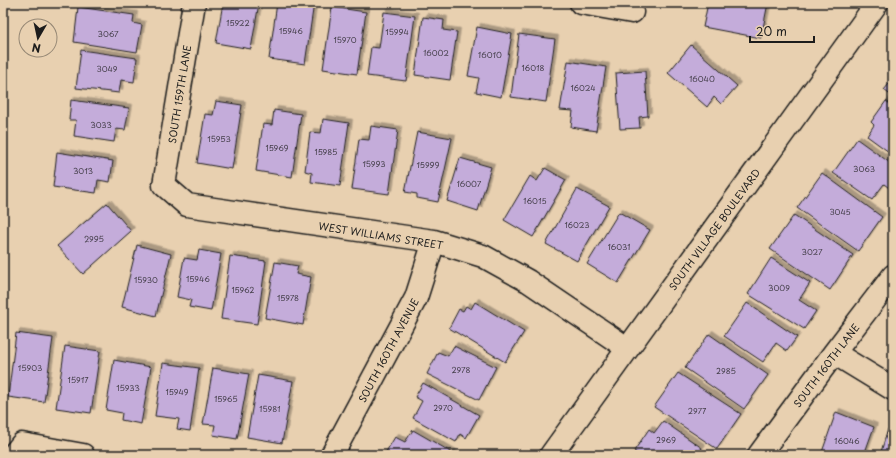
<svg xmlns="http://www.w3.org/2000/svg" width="896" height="458" font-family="'Playpen Sans',sans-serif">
<defs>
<filter id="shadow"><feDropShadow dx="3.5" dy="-3.5" stdDeviation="0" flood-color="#0004"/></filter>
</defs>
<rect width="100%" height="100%" fill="#e8d0b0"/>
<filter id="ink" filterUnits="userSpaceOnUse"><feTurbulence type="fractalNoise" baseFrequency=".025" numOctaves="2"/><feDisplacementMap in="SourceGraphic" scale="8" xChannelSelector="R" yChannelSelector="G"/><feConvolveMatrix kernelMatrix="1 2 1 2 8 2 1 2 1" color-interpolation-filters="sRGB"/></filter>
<g filter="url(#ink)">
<!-- building -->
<path fill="#c4acda" stroke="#1c1c1c" filter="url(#shadow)" d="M223 3H259L251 49 216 43Z
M277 3H314L305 64 269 59Z
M708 3H768L761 38 703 27Z
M78 7 134 15 133 23 142 25 137 52 74 42Z
M332 7 366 12 357 74 323 69Z
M384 12 415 16 406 81 367 76 371 47 379 48Z
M423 17 444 20 443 30 457 32 450 80 415 75Z
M477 27 512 34 501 97 476 92 479 78 468 76Z
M519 34 555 39 546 102 511 97Z
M691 45 737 86 721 104 714 97 707 107 668 73Z
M81 50 137 58 134 82 121 80 119 93 76 88Z
M568 61 606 67 596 131 571 127 573 111 560 110Z
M645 71 648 116 639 117 640 128 620 129 616 73Z
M893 79V97L884 90Z
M71 100 129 108 125 130 116 129 114 142 74 136 76 120H69Z
M216 101 242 105 232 169 197 163 205 114 213 115Z
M886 101 893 106V155L867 136 874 125 871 122Z
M274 110 301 114 292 177 256 171 263 124 272 125Z
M323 119 349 123 340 186 311 182 312 173 305 171 310 132 321 133Z
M371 126 398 130 389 194 352 189 359 139 369 140Z
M417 132 452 138 438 202 417 198V194L405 192Z
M857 139 893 165V191L884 184 872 200 833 173Z
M57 152 113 161 110 182 98 180 96 193 53 187Z
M460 158 491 167 478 211 447 201Z
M545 168 566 180 533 237 504 220 530 176 537 181Z
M822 173 882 217 858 251 797 208Z
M577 189 609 206 577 261 546 244Z
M107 203 131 231 83 274 57 246Z
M619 212 650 230 618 283 587 264Z
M794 215 853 255 830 290 770 249Z
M137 245 171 254 156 316 122 307Z
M199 250 221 254 211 311 189 307 191 300 177 297 184 258 197 260Z
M230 256 266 261 257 324 221 319Z
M771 258 810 283 799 300 816 311 804 329 748 294Z
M275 262 298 266 296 274 311 277 303 325 265 318Z
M475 302 524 332 505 362 449 328 459 309 463 311 466 306 471 309Z
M747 303 797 337 787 351 776 343 763 362 724 336Z
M16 333 53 338 44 402 8 397Z
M709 334 768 375 744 409 685 368Z
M65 346 100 351 91 413 56 408Z
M454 346 496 367 479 400 427 374 438 352 448 356Z
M114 360 151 367 141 424 121 420 122 413 106 410Z
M163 363 199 368 190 431 177 429 179 419 155 416Z
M213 368 249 374 237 439 213 435 215 425 203 424Z
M678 373 741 414 717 449 654 407Z
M258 375 293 381 282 443 247 437Z
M423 383 479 415 466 438 460 434 456 442 413 418 422 401 415 397Z
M836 412 874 427 864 455H821Z
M663 421 702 448 697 455H640L634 451 649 429 654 433Z
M888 429 893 431V455H880Z
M413 430 453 453 452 455H384L395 437 405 442Z"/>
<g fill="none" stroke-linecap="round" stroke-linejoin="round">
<defs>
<path id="minor" d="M194 3 164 185 187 205 434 241 483 256 528 281 627 348
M581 3 632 12
M834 353 893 389
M13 455 22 444 83 455
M332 455 416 298 434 241
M759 455 834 353 893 276"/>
<path id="tertiary" d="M551 455 877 3"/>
</defs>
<!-- minor casing -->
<use href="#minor" stroke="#1c1c1c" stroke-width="25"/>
<!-- tertiary casing -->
<use href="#tertiary" stroke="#1c1c1c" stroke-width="25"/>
<!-- minor -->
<use href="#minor" stroke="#e8d0b0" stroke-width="22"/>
<!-- tertiary -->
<use href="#tertiary" stroke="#e8d0b0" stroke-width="22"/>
</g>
</g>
<g text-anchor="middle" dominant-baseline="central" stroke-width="4" stroke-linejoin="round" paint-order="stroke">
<!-- number labels -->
<g font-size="8" fill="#46404c">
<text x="238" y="23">15922</text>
<text x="291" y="31">15946</text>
<text x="397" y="32">15994</text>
<text x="108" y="34">3067</text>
<text x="345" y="40">15970</text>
<text x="436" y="53">16002</text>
<text x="490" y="55">16010</text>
<text x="533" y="68">16018</text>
<text x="107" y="69">3049</text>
<text x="702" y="79">16040</text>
<text x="583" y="88">16024</text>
<text x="101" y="125">3033</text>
<text x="219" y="139">15953</text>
<text x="277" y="148">15969</text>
<text x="326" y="152">15985</text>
<text x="374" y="164">15993</text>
<text x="428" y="165">15999</text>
<text x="864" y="169">3063</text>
<text x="83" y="171">3013</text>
<text x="469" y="184">16007</text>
<text x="535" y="201">16015</text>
<text x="840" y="212">3045</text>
<text x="577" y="225">16023</text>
<text x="94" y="239">2995</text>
<text x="619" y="247">16031</text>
<text x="812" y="252">3027</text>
<text x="198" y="279">15946</text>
<text x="146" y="280">15930</text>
<text x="779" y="288">3009</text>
<text x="243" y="290">15962</text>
<text x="288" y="298">15978</text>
<text x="30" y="368">15903</text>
<text x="461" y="370">2978</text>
<text x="726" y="371">2985</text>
<text x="78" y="380">15917</text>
<text x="128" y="388">15933</text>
<text x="177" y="392">15949</text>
<text x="226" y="399">15965</text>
<text x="443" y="408">2970</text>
<text x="270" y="409">15981</text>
<text x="697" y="411">2977</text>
<text x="666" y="440">2969</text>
<text x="847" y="441">16046</text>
</g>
<!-- street labels -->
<g font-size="10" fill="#1c1c1c" stroke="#e8d0b0">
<text transform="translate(179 94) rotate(-81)">SOUTH 159TH LANE</text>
<text transform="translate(714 229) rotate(-54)">SOUTH VILLAGE BOULEVARD</text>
<text transform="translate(381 235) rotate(9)">WEST WILLIAMS STREET</text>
<text transform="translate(388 350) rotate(-62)">SOUTH 160TH AVENUE</text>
<text transform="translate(826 365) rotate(-53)">SOUTH 160TH LANE</text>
</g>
</g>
<!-- margin -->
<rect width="896" height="458" fill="none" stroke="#e8d0b0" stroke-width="16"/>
<rect x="8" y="8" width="880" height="442" fill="none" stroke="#1c1c1c" stroke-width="1.5" filter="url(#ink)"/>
<!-- north arrow -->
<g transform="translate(38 38) rotate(189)"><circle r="19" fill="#e8d0b0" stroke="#968875"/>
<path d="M0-3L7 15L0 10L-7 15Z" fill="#1c1c1c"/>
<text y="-6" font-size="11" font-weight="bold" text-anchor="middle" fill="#1c1c1c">N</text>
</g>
<!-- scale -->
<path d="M750 36v6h64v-6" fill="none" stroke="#1c1c1c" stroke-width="2"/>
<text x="756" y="36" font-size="12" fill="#1c1c1c" stroke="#e8d0b0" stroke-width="3" paint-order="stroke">20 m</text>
</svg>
